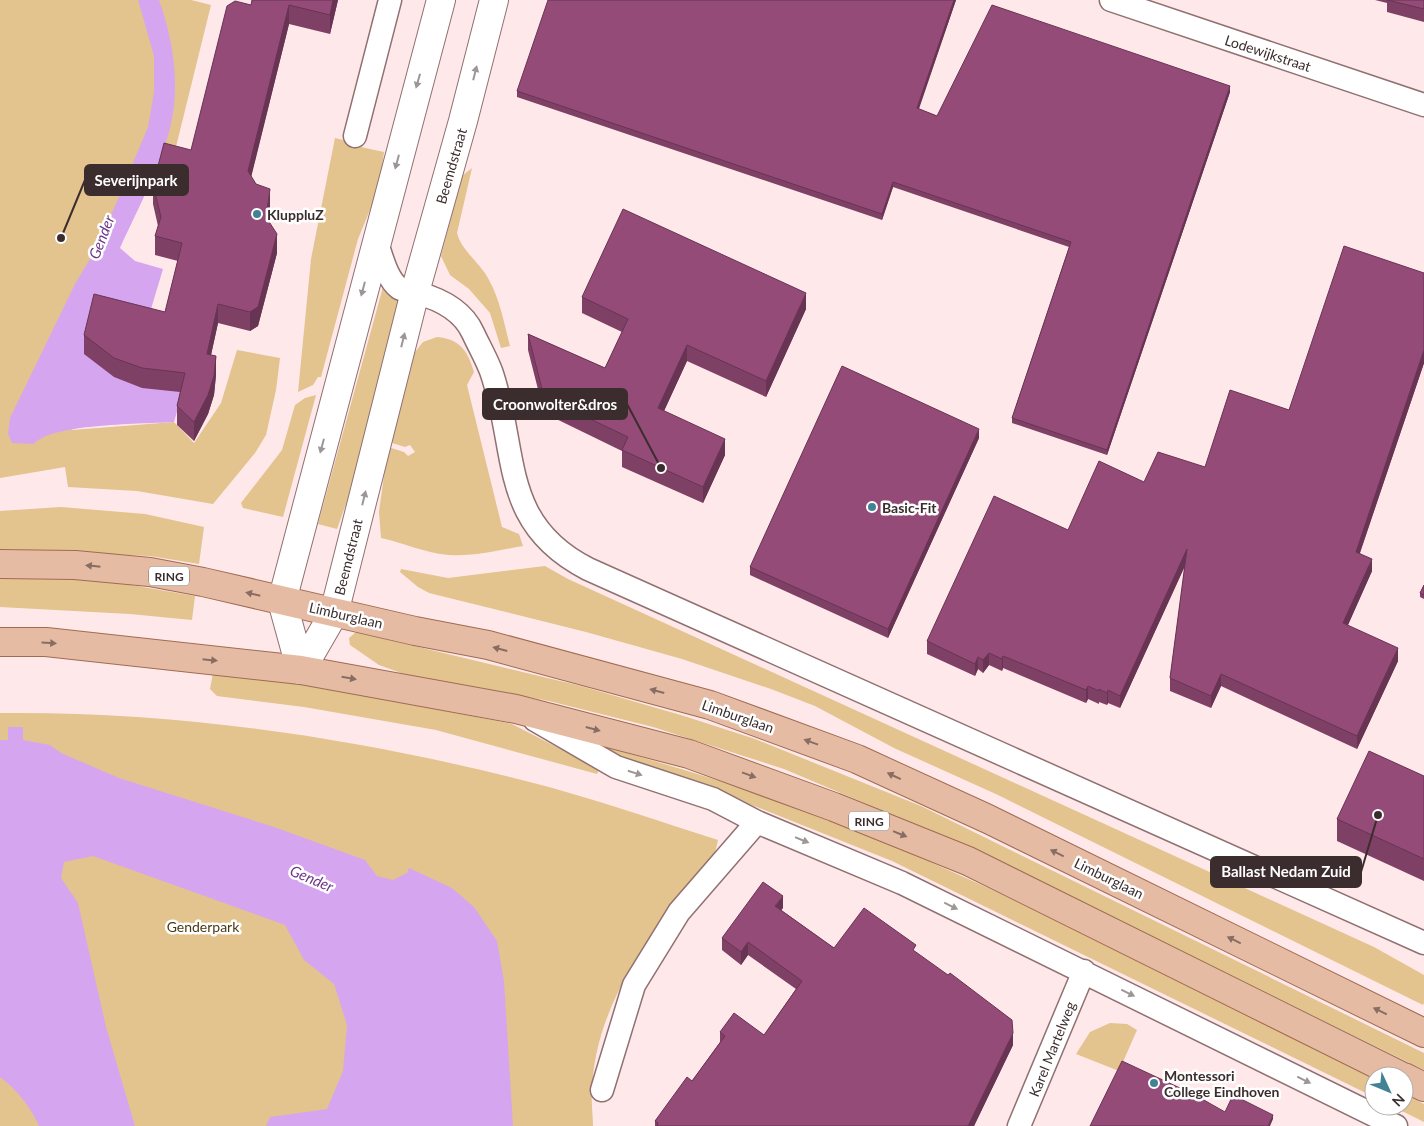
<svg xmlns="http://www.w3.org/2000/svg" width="1424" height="1126" font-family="Lato,sans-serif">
<rect width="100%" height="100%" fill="#fee8e9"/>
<!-- green -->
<path fill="#e3c38e" d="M0 0H191L211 5 172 163 154 159 93 313 72 430 174 422 194 443 221 403 237 350 280 358 276 390 266 435 255 453 213 504 137 491 68 487 65 467 0 478Z
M335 138 347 141V144L384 152 379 188 358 239 321 377H318L313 385 298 392 311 259Z
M472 168 457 233C461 250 480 263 488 278 500 299 504 323 510 346L501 348 490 313 469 289 450 275 441 256 462 176Z
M383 287 401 305 347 501 337 529 318 524Z
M437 337C460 339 468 351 474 372L467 385 502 527 519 534 523 546C499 550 473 557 449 555 425 553 404 543 381 538L379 512 388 447 404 452 408 456 415 452 410 445 405 447 389 442 411 357 423 342Z
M316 395 283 517 243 508 241 503 282 450 295 405 305 398Z
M61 507 145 514 204 527 199 564 150 556 0 549V511Z
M545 566 568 579 1374 947 1424 975V1003L1423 1005 998 795 894 748 815 706 771 689 682 659 586 632 429 593 418 587 400 572 401 569 448 578Z
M0 579H62L114 582 195 596 192 620 130 614 0 607Z
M356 632 581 686 684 716 755 739 921 806 1424 1053V1070L966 846 784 769 653 727 549 701 404 674 379 665 350 645 349 638Z
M213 673 326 688 512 724 599 769 597 774 436 730 304 707 217 696 210 689Z
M0 713C184 711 371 740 549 787 606 803 662 822 718 840L715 853C660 922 594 999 592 1092 591 1103 593 1115 593 1126H0Z
M608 748C707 775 804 807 898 848 1060 917 1216 1001 1374 1079V1097L892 861 757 807 637 766 606 750Z
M1110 1023 1127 1024 1137 1030 1119 1071 1076 1054 1090 1032Z
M1404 1094 1424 1104V1122L1392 1106H1404Z"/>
<!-- water -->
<path fill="#d5a6ef" d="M138 0H159C173 38 180 84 171 124 161 167 138 208 120 248L135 261 163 269 151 309 184 387 174 422C146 424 51 423 34 444L12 443 8 434 10 418 75 284 99 244 148 127 154 92V56Z
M8 727H23V740L50 745 61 753 119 778 274 827 365 860 377 876 393 880 407 873 409 868 452 888 474 907 497 941 504 981 513 1126H266L270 1117 327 1109 343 1071 347 1025 334 984 304 960 285 925 93 856 64 862 61 878 78 903 106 1027 135 1126H39C30 1106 17 1090 0 1077V740H8Z"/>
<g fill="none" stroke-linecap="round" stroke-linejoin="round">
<defs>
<path id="street" d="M1111 0 1424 105
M355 136 390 0
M376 241C382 256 386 278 399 288 404 291 412 291 417 293 440 299 463 311 473 333 479 346 486 358 491 371 519 451 498 523 588 569L1424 943
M535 720 616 767 713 799 757 822 902 883 1396 1126
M602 1090 634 985 679 912 757 822
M1019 1126 1084 971"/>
<path id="secondary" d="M301 670 334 613 415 292 463 121 494 0
M301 670 282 601 441 0"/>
<path id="primary" d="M0 564 75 565 150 572 203 582 415 631 488 645 710 705 857 759 988 819 1424 1033
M0 642H46L301 670 516 709 689 754 834 807 968 861 1401 1076
M1404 1077 1424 1087"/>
</defs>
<!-- street casing -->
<use href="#street" stroke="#907071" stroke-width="25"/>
<!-- secondary casing -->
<use href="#secondary" stroke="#907071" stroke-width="30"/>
<!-- primary casing -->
<use href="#primary" stroke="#a06b53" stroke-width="30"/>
<!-- street -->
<use href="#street" stroke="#fff" stroke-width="22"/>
<!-- secondary -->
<use href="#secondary" stroke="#fff" stroke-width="28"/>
<!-- primary -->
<use href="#primary" stroke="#e6bba4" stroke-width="28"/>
</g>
<!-- wall -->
<path fill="#7f4066" d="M252 0H338L330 34 289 24 251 176 270 208 268 220 277 253 258 326 250 331 218 323 211 355 216 375 214 395 208 414 194 441 177 425V406L180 392 142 388 114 377 84 354V335L165 312 178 261 155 255V236L158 226 153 204V185L191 150 251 5Z
M956 0 919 109 937 116 1230 92 1107 455 1012 423V418L1069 247 893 187 882 220 517 97V91Z
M1375 0H1424V22L1387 12V3Z
M1424 273V363L1360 553 1372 571 1348 625 1398 661 1357 749 1221 686 1211 708 1170 691V678L1185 566 1120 708 1108 703 1107 705 1099 702V704L1088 699 1086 703 1003 668 1002 671 989 665 983 673 978 669 975 676 927 654V641L1068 530 1144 482 1205 467 1289 410Z
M582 297 806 309 766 397 687 361 664 411 725 455 703 503 622 467V451L544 413 528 350V334L605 368 622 332 582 313Z
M979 438 888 638 750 575V567Z
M1424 585V599L1420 597V593Z
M1424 776V881L1337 841V819Z
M783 908 781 910 834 948 916 952 1013 1045 974 1126H655V1121L692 1081 720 1042V1032L764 1035 796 989 748 955 741 965 722 950V938Z"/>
<!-- shaded-wall -->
<path fill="#683453" d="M333 0H338L330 34V15Z
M954 0H956L917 113V108Z
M289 5V24L248 190V171Z
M1230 86V92L1107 455V450Z
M893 182V187L882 220V214Z
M270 189V208L266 236V217Z
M277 234V253L258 326 250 331V312Z
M806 293V309L766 397V381Z
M218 304V323L207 373V354Z
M687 345V361L658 424V408Z
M1424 350V363L1356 564V552Z
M216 356V375L214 395 208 414 194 441V422Z
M979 429V438L888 638V629Z
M725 439V455L703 503V487Z
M1187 549V561L1120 708V696Z
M1372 559V571L1343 636V623Z
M1398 648V661L1357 749V736Z
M989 653V665L983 673V660Z
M1003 656V668L1002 671V659Z
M978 657V669L975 676V664Z
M1221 674V686L1211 708V696Z
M1088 686V699L1086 703V690Z
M1108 690V703L1107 705V693Z
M783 896V908L775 918V906Z
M748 942V955L741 965V952Z
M1013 1033V1045L974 1126H968Z
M1273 1115V1119L1270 1126H1268Z"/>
<!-- building -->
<path fill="#944b77" stroke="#683453" d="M252 0H333L330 15 289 5 248 171 256 184 270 189 266 217 277 234 258 307 250 312 218 304 207 354 216 356 214 376 208 395 194 422 177 406 185 373 142 368 114 358 84 335 94 294 165 312 182 243 155 236 161 217 153 185 164 143 191 150 227 6 235 1 251 5Z
M548 0H954L917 108 937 116 992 5 1230 86 1107 450 1012 418 1071 242 893 182 882 214 517 91Z
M1387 0H1424V9Z
M623 209 806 293 766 381 687 345 658 408 725 439 703 487 622 450 628 437 544 397 528 334 605 368 628 319 582 297Z
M1344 246 1424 273V350L1356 552 1372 559 1343 623 1398 648 1357 736 1221 674 1211 696 1170 678 1187 549 1120 696 1108 690 1107 693 1099 689V691L1088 686 1086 690 1003 656 1002 659 989 653 983 660 978 657 975 664 927 641 994 496 1068 530 1099 461 1144 482 1158 452 1205 467 1230 390 1289 410Z
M842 366 979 429 888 629 750 567Z
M1424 585V595L1420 593Z
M1369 751 1424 776V859L1337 819Z
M763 882 783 896 775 906 834 948 864 908 916 945 913 950 948 975 950 973 1012 1020 1013 1033 970 1122 968 1126H657L658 1123 655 1121 687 1077 692 1081 725 1036 720 1032 734 1013 764 1035 802 981 748 942 741 952 722 938Z
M1122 1061 1195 1095 1225 1112 1233 1095 1273 1115 1268 1126H1090Z"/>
<!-- one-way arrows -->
<defs><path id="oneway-solid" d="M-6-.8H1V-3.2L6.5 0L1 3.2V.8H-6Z" transform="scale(1.25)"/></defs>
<g fill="#9d9696">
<use href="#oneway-solid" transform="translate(475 73) rotate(-76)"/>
<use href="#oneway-solid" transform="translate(418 81) rotate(106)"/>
<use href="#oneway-solid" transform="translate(397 162) rotate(105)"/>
<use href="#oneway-solid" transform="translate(363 289) rotate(105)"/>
<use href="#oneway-solid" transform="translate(403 340) rotate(-76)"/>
<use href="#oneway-solid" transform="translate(322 446) rotate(105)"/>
<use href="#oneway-solid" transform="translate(364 498) rotate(-76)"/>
<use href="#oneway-solid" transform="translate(635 773) rotate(18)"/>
<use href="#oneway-solid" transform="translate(802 840) rotate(22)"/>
<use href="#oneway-solid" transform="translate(951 906) rotate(26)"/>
<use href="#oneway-solid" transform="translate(1128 993) rotate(26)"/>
<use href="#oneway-solid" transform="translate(1304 1080) rotate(26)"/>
</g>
<g fill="#886d63">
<use href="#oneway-solid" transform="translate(93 566) rotate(-174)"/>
<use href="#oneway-solid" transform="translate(253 594) rotate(-167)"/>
<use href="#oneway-solid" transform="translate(49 643) rotate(4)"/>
<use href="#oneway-solid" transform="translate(500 649) rotate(-165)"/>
<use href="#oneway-solid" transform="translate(210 660) rotate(6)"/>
<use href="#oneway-solid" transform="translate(349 678) rotate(10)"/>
<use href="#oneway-solid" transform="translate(657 691) rotate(-165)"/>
<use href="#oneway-solid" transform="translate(593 729) rotate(15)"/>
<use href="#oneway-solid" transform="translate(811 742) rotate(-160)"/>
<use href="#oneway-solid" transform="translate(749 775) rotate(20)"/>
<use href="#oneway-solid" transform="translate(894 776) rotate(-155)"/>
<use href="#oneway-solid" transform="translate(900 834) rotate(22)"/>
<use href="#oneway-solid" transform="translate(1057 853) rotate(-154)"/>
<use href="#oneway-solid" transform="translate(1234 940) rotate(-154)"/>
<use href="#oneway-solid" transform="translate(1380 1011) rotate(-154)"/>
</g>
<!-- markers -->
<g fill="#418294" stroke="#fff" stroke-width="2">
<circle cx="257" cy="214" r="5"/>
<circle cx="872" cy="507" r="5"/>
<circle cx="1154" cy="1083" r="5"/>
</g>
<g text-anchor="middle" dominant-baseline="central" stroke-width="5" stroke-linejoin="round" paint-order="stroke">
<!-- shield labels -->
<g fill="#fff" stroke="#766c6d" stroke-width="1">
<rect x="149" y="566.5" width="40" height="19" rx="4"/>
<rect x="849" y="811.5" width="40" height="19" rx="4"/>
</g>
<g font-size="12" font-weight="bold" fill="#3b2d2e">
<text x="169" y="576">RING</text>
<text x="869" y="821">RING</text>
</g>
<!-- street labels -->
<g font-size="14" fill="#3b2d2e" stroke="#fff">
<text transform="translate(1268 53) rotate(18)">Lodewijkstraat</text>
<text transform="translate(451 166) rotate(-74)">Beemdstraat</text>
<text transform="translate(348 557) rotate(-76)">Beemdstraat</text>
<text transform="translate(346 615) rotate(13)">Limburglaan</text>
<text transform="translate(738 716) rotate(19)">Limburglaan</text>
<text transform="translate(1109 878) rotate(26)">Limburglaan</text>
<text transform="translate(1052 1049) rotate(-68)">Karel Martelweg</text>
</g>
<!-- poi labels -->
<g font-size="14" font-weight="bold" fill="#3b2d2e" stroke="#fff" text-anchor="start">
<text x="267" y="214">KluppluZ</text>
<text x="882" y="507">Basic-Fit</text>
<text x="1164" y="1075">Montessori<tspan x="1164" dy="16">College Eindhoven</tspan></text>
</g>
<!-- park labels -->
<g font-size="14" fill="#4b3815" stroke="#fff">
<text x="203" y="926">Genderpark</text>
</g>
<!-- water labels -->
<g font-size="15" font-style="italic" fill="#6d3488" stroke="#fff">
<text transform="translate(101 237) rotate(-69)">Gender</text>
<text transform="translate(312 878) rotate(23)">Gender</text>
</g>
</g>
<!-- callouts -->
<path fill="none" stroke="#3b2d2e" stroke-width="2" d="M61 238L85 180M661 468L627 404M1378 815L1361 872"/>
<g fill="#3b2d2e" stroke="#fff" stroke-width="2">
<circle cx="61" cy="238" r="5"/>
<circle cx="661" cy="468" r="5"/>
<circle cx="1378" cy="815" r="5"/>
</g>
<g fill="#3b2d2e" stroke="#3b2d2e" stroke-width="2">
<rect x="85" y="165" width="103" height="30" rx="5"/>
<rect x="483" y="389" width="144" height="30" rx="5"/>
<rect x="1211" y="857" width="150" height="30" rx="5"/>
</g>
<g font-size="15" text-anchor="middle" font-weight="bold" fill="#fff">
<text x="136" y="186">Severijnpark</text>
<text x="555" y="410">Croonwolter&amp;dros</text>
<text x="1286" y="877">Ballast Nedam Zuid</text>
</g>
<!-- north arrow -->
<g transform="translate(1389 1091) rotate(134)"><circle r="24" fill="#ffffff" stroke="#b1abab"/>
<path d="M0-4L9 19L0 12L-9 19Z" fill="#418294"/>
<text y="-8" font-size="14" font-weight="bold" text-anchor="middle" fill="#3b2d2e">N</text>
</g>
</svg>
